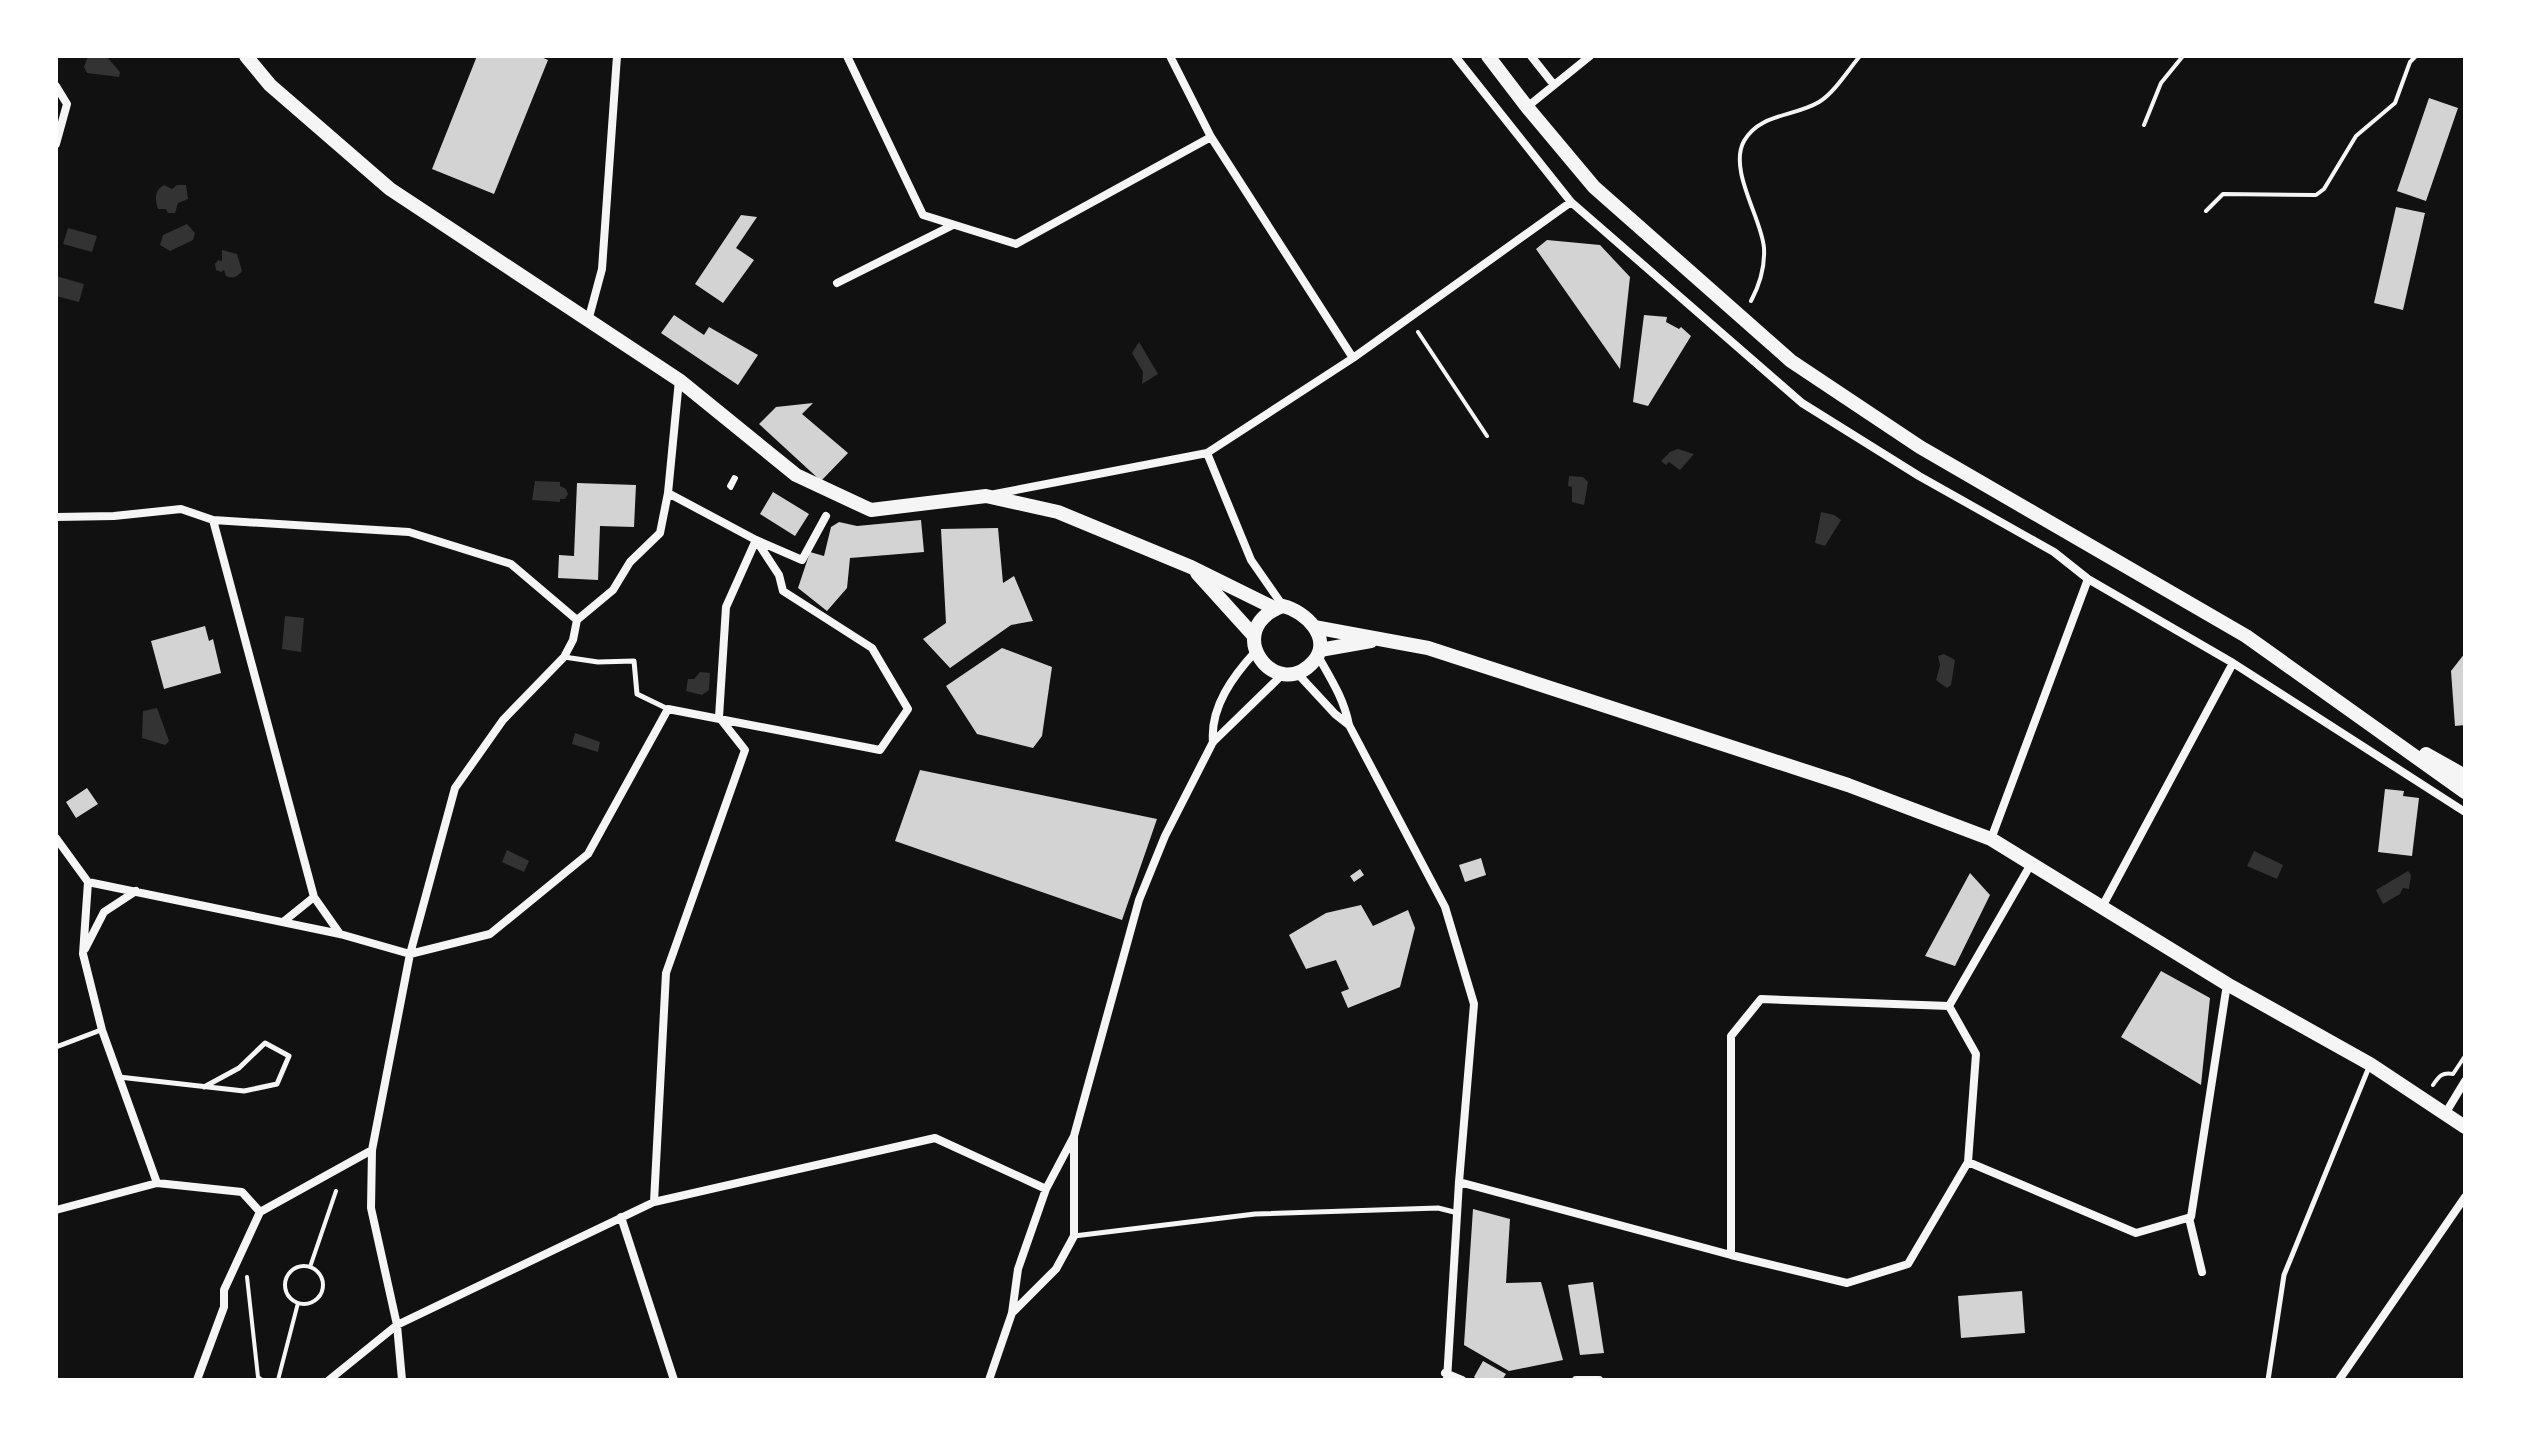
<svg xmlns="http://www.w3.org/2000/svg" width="2521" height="1436" font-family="'Exo 2',sans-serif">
<rect width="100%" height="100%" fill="#111"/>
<!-- water -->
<path fill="#333" d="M88 56H106L120 72 119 77 87 73 84 67Z
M164 185 172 189 177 185H186L188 199 178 203 175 213H168L166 209H158C155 199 154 191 164 185Z
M187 224 195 233 193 240 170 251 160 245 163 235Z
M68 228 97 236 92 252 63 244Z
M222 250 237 254 242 271C237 277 234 279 226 276L224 270 221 272 216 270 215 264 218 260 222 261Z
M56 276 84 284 79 302 56 296Z
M1139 342 1158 374 1142 384 1143 372 1132 353Z
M1678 449 1694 454 1680 470 1669 462 1666 465 1661 461 1670 452Z
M1569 476 1583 477 1588 482 1584 505 1572 502V487L1568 486Z
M535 481 560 482V486L566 489 568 494 565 499H560V502L532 500Z
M1821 512 1834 515 1841 520 1825 546 1815 543Z
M285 616 304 618 301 652 282 649Z
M1944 654 1955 660 1951 685 1947 688 1936 680 1940 665 1938 656Z
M700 672 710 673 709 690 702 695 686 691 688 679H694Z
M157 708 169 741 165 745 142 738 143 711Z
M575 733 600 742 598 752 572 744Z
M507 850 529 861 524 872 502 862Z
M2254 851 2283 865 2277 879 2247 866Z
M2408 871 2411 875 2409 889 2403 888 2400 894 2383 904 2376 890Z"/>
<!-- building -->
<path fill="#d3d3d3" d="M477 56H539L548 60 494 194 432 169Z
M2429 98 2458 108 2426 201 2397 191Z
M2396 207 2425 213 2403 310 2374 303Z
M741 215 757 217 736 248 754 260 723 303 695 284Z
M1547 240 1600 245 1630 277 1620 369 1536 249Z
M674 315 704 335 709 327 758 355 738 385 661 333Z
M1644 315 1667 317 1666 322 1679 329 1681 327 1691 336 1648 406 1633 402Z
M813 403 802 414 848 453 821 481 759 424 776 407Z
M577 483 636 485 634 527 600 526 598 580 558 578 559 555 574 556Z
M773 492 809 514 795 536 760 514Z
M921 520 924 552 850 558 847 588 827 611 798 588 810 552 824 556 831 527 839 522 857 526Z
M998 528 1003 583 1014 576 1033 621 1011 625 950 668 923 639 946 623 941 529Z
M205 626 209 641 213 639 221 673 164 689 151 641Z
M1002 648 1052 667 1042 736 1033 748 977 734 946 686Z
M2465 653V725L2455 726 2451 671Z
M920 770 1157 819 1122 920 895 841Z
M87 788 98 804 76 818 66 802Z
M2385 789 2404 791 2403 796 2419 798 2412 856 2378 852Z
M1481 858 1486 875 1465 882 1459 865Z
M1360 869 1364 875 1354 882 1350 876Z
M1970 873 1990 895 1955 966 1925 956Z
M1361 905 1373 926 1408 910 1415 928 1400 987 1348 1008 1341 992 1349 989 1336 960 1306 969 1289 935 1326 913Z
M2161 971 2210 998 2201 1085 2121 1037Z
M1473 1209 1510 1219 1506 1283 1541 1282 1563 1360 1509 1371 1464 1345Z
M1593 1282 1604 1353 1580 1355 1568 1285Z
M2022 1291 2025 1333 1961 1338 1958 1296Z
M1483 1361 1506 1374 1502 1380H1478L1474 1377Z"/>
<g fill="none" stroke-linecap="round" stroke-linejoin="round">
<!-- path -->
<path stroke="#f5f5f5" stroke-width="4" d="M2144 125 2161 83 2183 56
M2206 211 2223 194 2316 195 2324 189 2356 136 2395 103 2410 62 2416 56
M1751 301C1759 286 1765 266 1764 248 1762 219 1728 170 1744 141 1760 113 1794 117 1819 102 1835 92 1848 70 1860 56
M1418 332 1487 436
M734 477 736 478 731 488 729 486Z
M2433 1085C2439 1076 2442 1072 2453 1074L2465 1056
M285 1285a19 19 0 1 1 38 0a19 19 0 1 1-38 0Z
M310 1267 336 1191
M247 1277 258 1377 262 1380
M278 1380 298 1303"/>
<!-- service -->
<path stroke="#f5f5f5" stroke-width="5" d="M564 657 598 662 634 661 637 694 668 709
M56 1047 101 1030
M119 1077 244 1091 277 1084 289 1056 265 1043 239 1068 204 1087
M1074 1236 1255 1214 1438 1208 1458 1213
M2268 1380 2284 1275 2369 1067"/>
<!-- minor -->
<path stroke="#f5f5f5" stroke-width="8" d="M847 56 923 215 1016 244 1211 137
M1170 56 1211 137 1353 358
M1455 56 1571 202 1802 403 1919 476 2054 552 2088 579 2233 663 2465 812
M1531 56 1554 85
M56 86 67 104 56 144
M1527 107 1590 56
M837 283 953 225
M588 321 602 269 617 56
M679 380 668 493 756 540 802 560 826 516
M1207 453 1251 560 1283 606
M995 494 1207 453 1353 358 1571 202
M56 517 114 516 181 509 213 520 409 532 511 564 577 620
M213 520 314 897 340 934
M1318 656C1331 679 1344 699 1349 725L1445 907 1474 1004 1459 1182 1447 1380
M1297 673 1335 714 1349 725
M1213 742C1210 707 1233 676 1256 651
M56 838 88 882 83 954 102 1030 157 1183 242 1192 260 1212
M1991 839 2088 579
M88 882 340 934 410 954 490 934 588 854 668 709 880 750 908 709 872 648 783 591 779 575 756 540
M2102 907 2233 663
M283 922 314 897
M85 949 104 912 136 891
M1949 1006 2031 864
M2445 1114 2465 1081
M1968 1162 2136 1233 2191 1217 2227 984
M1459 1182 1731 1255 1847 1283 1908 1264 1968 1162 1976 1054 1949 1006
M654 1202 666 973 745 750 719 717 726 607 756 540
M56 1210 157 1183
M621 1217 674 1380
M2189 1218 2202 1272
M1731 1255V1036L1761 999 1949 1006
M1013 1312 1056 1269 1074 1236V1137
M1445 1373 1462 1380
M197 1380 224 1307V1290L260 1212 372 1150
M329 1380 397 1325 654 1202 935 1138 1046 1189
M402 1380 397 1325 371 1208 372 1150 410 954 455 788 503 720 564 657 573 640 577 620 613 590 630 562 660 533 668 493
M989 1380 1012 1313 1018 1269 1046 1189 1074 1136 1139 900 1165 836 1213 742 1283 674
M1576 1380H1599
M2339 1380 2465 1197"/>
<!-- secondary -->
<path stroke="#f5f5f5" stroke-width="14" d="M246 56 270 85 390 189 679 380 796 475 871 510 986 496 1058 512 1191 567 1276 609
M1488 56 1527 107 1594 187 1791 361 1920 447 2246 636 2465 792
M1197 573 1254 636
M1283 606C1305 611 1333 638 1314 661 1276 705 1219 629 1283 606Z
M1314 627 1428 648 1848 785 1991 839 2227 984 2370 1064 2465 1127
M1320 650 1371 641
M2426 754 2465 776"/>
</g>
<!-- border -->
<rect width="2521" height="1436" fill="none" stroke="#ffffff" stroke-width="116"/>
</svg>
